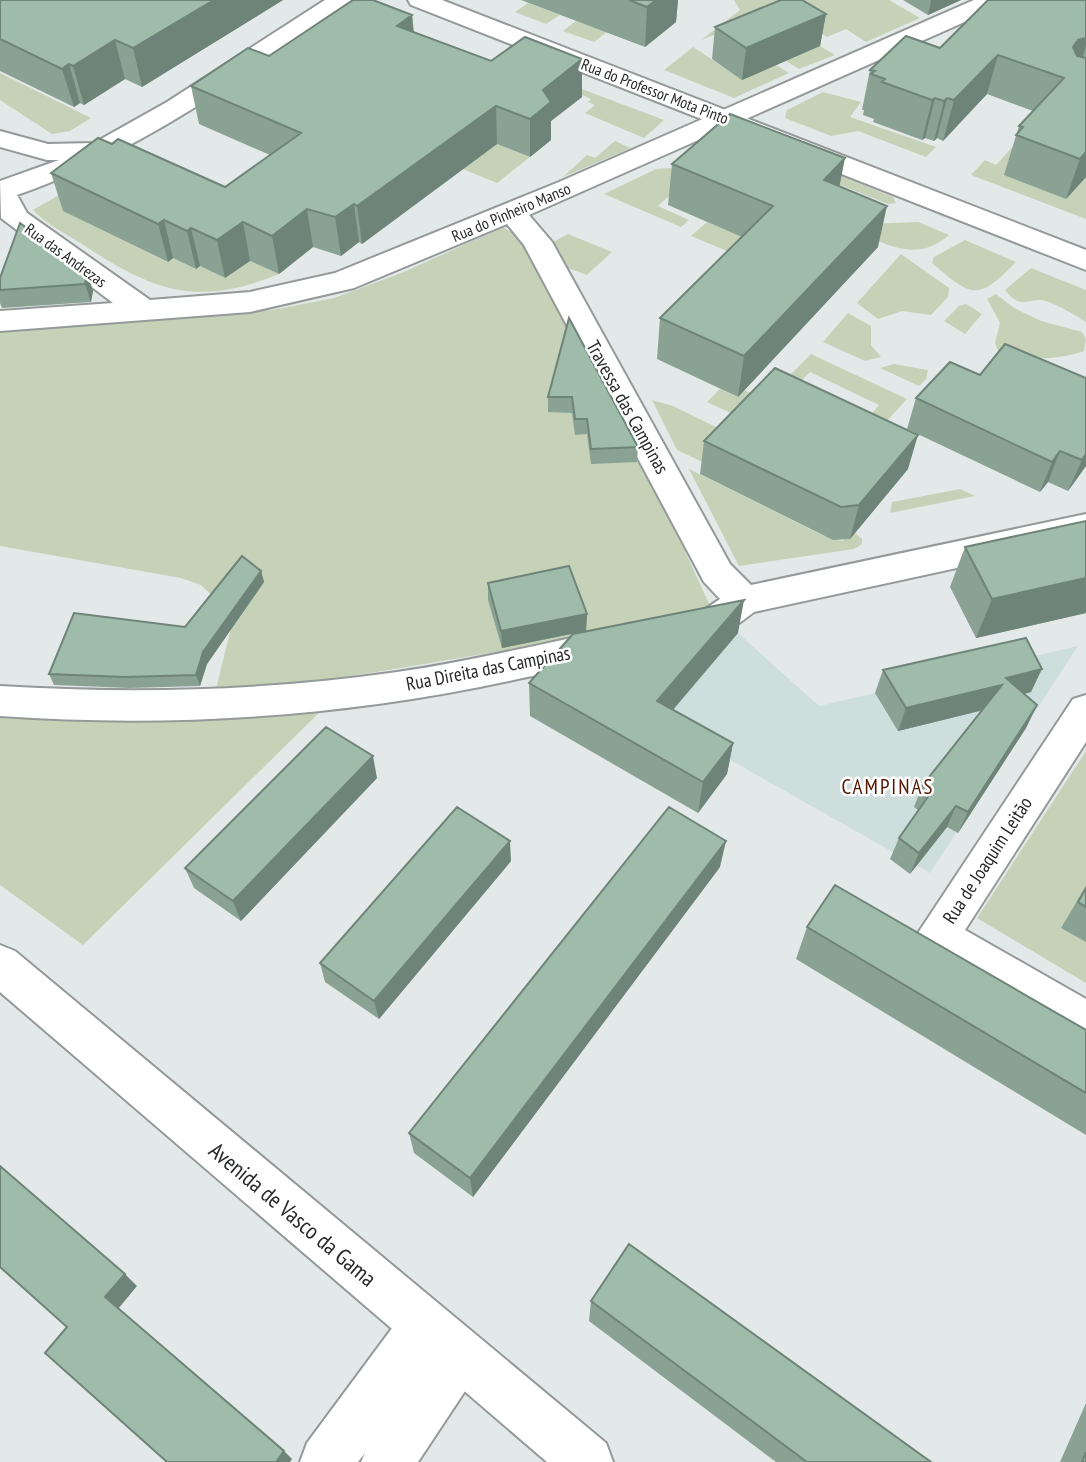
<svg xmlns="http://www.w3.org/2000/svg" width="1086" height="1462" font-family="'PT Sans Narrow',sans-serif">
<rect width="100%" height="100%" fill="#e3e9e9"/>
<!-- built -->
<path fill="#cededc" d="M738 633 819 706 1078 646 930 873 670 726 571 652Z"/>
<!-- green -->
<path fill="#c5d2b7" d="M734 0H889L920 18 866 42 846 29 827 37 781 9 701 40 740 10Z
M528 3 560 15 546 24 515 12Z
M576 21 607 32 594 42 563 31Z
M820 46 835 55 799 69 786 61Z
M693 47 742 79 776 65 789 73 734 98 664 70Z
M502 59 664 120 644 138 585 113 595 105 588 102 591 99Z
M0 73 91 118 70 131 52 134 0 100Z
M823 92 861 102 850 117 936 147 926 157 858 131 831 136 785 118 787 110Z
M454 127 530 157 497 183 421 152Z
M1028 130 1086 177V219L971 175 985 160 996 165Z
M615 141 631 148 563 177 587 155 595 158Z
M771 148 893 197 896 203 888 204 765 155Z
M670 168 691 176 658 206 689 220 681 227 604 194 656 169Z
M82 182 76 217 167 262 173 258 196 269 200 266 225 278 250 261 279 274C196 308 153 291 82 244 66 234 46 224 33 210Z
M707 222 748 239 727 251 691 236Z
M918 222 949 235C913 266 881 241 844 225Z
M503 227 528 243 658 493 712 610 710 616 317 682 216 689 234 616 201 585 181 578 0 546V330L272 310 334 298 404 272Z
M568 234 612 252 587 275 568 268 553 242Z
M965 240 1016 262C978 301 973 298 932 263L934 257Z
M901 254 949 288 948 297 931 315 902 311 878 319 857 303Z
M1031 268 1086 290V322C1075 315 1058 305 1046 301 1028 296 1022 312 1005 290Z
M996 294 1014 308 1041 321 1082 332 1086 339 1084 351C1056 361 1029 359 1000 356L995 343 1000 323 987 299Z
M966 304 982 314 965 334 944 321 959 306Z
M848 313 871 326V345L881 357 865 361 823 342Z
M811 354 907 399 884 424 869 417 879 405 810 372 798 384 787 378Z
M894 364 928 370 926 379 919 386 880 368Z
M720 389 737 397 744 390 769 402 750 422 707 402Z
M652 400 673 406 736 437 709 465 677 450Z
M689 469 824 536 842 541 855 533 862 539V544L854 549 739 566Z
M960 489 975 496 890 513 892 502Z
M333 699 83 945 0 885V713Z
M1086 751V983L977 918Z"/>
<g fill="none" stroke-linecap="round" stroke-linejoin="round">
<defs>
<path id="street" d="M325 0H354C342 18 312 31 293 43 206 102 118 160 17 195L27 213 150 300 250 292 335 273 559 182 974 0H1006L1003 5 529 215 552 242 730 564 751 585 1086 514V540L754 612C733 628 713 645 685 636L680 626 685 616 704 610 720 599 704 582 524 245 507 224 354 288 250 312 0 331V311L113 303 1 218 0 181 59 160H47L0 147V131L48 144 94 143 167 102Z
M605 631 618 635 623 645 618 655C583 667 545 673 509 681 341 717 171 728 0 716V686C132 694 265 691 397 672 467 662 536 645 605 631Z
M1086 695V742L965 930 1086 999V1044L1070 1038 922 950 916 936 1073 699Z
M425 1301 443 1308 450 1326 446 1335 459 1330 477 1337 484 1355 477 1373 418 1462H361L365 1453 358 1462H300L307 1443 407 1308Z"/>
<path id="secondary" d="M408 0H442L1086 250V270L411 5Z
M0 945 15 951 606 1443 613 1462H547L0 992Z"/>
</defs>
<!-- street casing -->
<use href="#street" stroke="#949a99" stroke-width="4"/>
<!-- secondary casing -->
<use href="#secondary" stroke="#949a99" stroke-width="4"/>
<!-- street -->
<use href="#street" fill="#fff" fill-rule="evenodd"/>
<!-- secondary -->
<use href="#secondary" fill="#fff" fill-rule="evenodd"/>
</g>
<!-- wall -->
<path fill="#89a293" d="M0 0H283L142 87 125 79 84 105 80 103 74 107 0 71Z
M521 0H678L676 22 645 47Z
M903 0H961L928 15Z
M1086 0V177L1066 199 1004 175 1019 126 1033 111 987 94 943 141 937 138 934 141 925 138 922 140 873 122 874 119 863 115 864 110H862L870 70Z
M826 14 820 46 742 80 712 59 715 27Z
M412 15 414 32 582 97 551 121V140L530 157 497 144 362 244 359 242 341 256 313 247 279 274 250 261 225 278 200 266 196 269 173 258 168 262 63 211 51 173 225 187 270 155 199 124 191 86 269 56Z
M672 164 840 186 878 247 738 397 657 359 660 318 742 237 668 205Z
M87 273 93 291 91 302 2 308 0 303V278Z
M569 318 638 447 637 462 591 464 587 434 575 435 572 413 548 412V397Z
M1005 344 1086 466 1068 491 1048 482 1040 492 907 429 916 398 980 375Z
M704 441 908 469 850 539 833 540 700 474Z
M1086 521V613L976 638 950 587 965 547Z
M261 571 264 582 207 664 200 686 130 688 54 685 49 674 185 627Z
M488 583 587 614 586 631 502 648 488 600Z
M738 633 673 710 733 743 727 774 698 813 530 716 529 683Z
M883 670 1031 692 1024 694 1037 705 1026 728 958 833 947 827 910 874 890 859 899 838 918 810 914 807 922 786 982 710 898 731 875 693Z
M377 778 241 921 194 888 185 868Z
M511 861 379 1019 325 982 320 963Z
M720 867 473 1197 414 1153 409 1133Z
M1086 886V942L1061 928Z
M807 927 1086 1030V1135L796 959Z
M591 1301 931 1462H776L589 1321Z
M1086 1403V1462H1060Z"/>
<!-- shaded-wall -->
<path fill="#6f8478" d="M214 0H283L142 87 133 48Z
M656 0H678L676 22 645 47 647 7Z
M931 0H961L928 15Z
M826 14 820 46 742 80 746 48Z
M412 15 415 53 397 26Z
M1086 38V46L1076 77 1073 47 1078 40Z
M115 40 125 79 84 105 73 66Z
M998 55 987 94 943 141 954 100Z
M582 59V97L551 121V140L530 157V119L543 90Z
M69 64 80 103 74 107 62 69Z
M935 98 925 138 922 140 932 100Z
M947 98 937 138 934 141 944 101Z
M496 106 497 144 362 244 357 206Z
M1086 152V177L1066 199 1080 159Z
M845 158 837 199 824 180Z
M354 204 359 242 341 256 335 217Z
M887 206 878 247 738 397 744 356Z
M307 209 313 247 279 274 272 236Z
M164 220 173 258 168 262 158 224Z
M243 222 250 261 225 278 217 240Z
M191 228 200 266 196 269 187 231Z
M87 273 93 291 91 302 85 284Z
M918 435 908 469 850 539 859 505Z
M1060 451 1048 482 1040 492 1052 462Z
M1086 454V466L1068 491 1082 460Z
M261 571 264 582 207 664 200 686 196 675 203 652Z
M1086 578V613L976 638 992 599Z
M744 600 738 633 653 733 657 701Z
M587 614 586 631 502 648 501 631Z
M1042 669 1031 692 996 701 1006 678Z
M1002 685 992 708 898 731 906 708Z
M1037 705 1026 728 958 833 968 812Z
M733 743 727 774 698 813 703 782Z
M373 756 377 778 241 921 233 901Z
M956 806 947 827 910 874 919 853Z
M510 841 511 861 379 1019 374 1001Z
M726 841 720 867 473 1197 470 1178Z
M125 1274 137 1286 118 1309 105 1297Z
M284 1451 292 1459 290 1462H276Z"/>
<!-- building -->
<path fill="#9fbcab" stroke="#6f8478" stroke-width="2" d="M0 0H214L133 48 115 40 73 66 69 64 62 69 0 39Z
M353 0H373L412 15 397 26 491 61 525 37 582 59 543 90 551 102 530 119 496 106 357 206 354 204 335 217 307 209 272 236 243 222 217 240 191 228 187 231 164 220 158 224 51 173 98 138 112 144 118 139 225 187 301 133 191 86 248 48 269 56Z
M629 0H656L647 7Z
M781 0H802L826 14 746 48 715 27Z
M988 0H1086V38L1078 40 1073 47 1077 56 1086 58V152L1080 159 1016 135 1023 127 1019 126 1064 78 998 55 954 100 947 98 944 101 935 98 932 100 882 82 885 79 871 74 875 71 870 70 906 36 940 48Z
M730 114 845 158 824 180 887 206 744 356 660 318 773 206 672 164Z
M20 223 87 273 85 284 0 290V278Z
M569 318 638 447 591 449 587 419H575L572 397H548Z
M1005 344 1086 378V454L1082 460 1060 451 1052 462 916 398 950 362 980 375Z
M775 368 918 435 859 505 841 507 704 441Z
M1086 521V578L992 599 965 547Z
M242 556 261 571 203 652 196 675 125 677 49 674 74 613 185 627Z
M569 566 587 614 501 631 488 583Z
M744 600 657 701 733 743 703 782 529 683 573 634Z
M1026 638 1042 669 1006 678 1037 705 968 812 956 806 919 853 899 838 932 791 922 786 1002 685 906 708 883 670Z
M326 727 373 756 233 901 185 868Z
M457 807 510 841 374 1001 320 963Z
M669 807 726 841 470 1178 409 1133Z
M835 885 1086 1030V1093L807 927Z
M1086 888V907L1078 902Z
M0 1166 125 1274 105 1297 284 1451 276 1462H167L45 1353 67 1327 0 1267Z
M629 1244 931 1462H807L591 1301Z
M1086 1452V1462H1082Z"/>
<g text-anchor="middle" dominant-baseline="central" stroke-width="5" stroke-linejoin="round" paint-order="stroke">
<!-- far-street labels -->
<g font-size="16" fill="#272a29" stroke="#fff">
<text transform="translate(655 91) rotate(21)">Rua do Professor Mota Pinto</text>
<text transform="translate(511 212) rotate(-23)">Rua do Pinheiro Manso</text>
<text transform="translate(66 255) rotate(36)">Rua das Andrezas</text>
</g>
<!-- street labels -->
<g font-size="19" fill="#272a29" stroke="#fff">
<text transform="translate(628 407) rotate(61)">Travessa das Campinas</text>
<text transform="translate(488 668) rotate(-11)">Rua Direita das Campinas</text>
<text transform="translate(987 860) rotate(-57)">Rua de Joaquim Leitão</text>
</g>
<!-- neighbourhood labels -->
<g font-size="21" letter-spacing="2" fill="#571701" stroke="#fff">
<text x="888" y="786">CAMPINAS</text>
</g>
<!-- near-street labels -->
<g font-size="23" fill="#272a29" stroke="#fff">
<text transform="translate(293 1214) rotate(40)">Avenida de Vasco da Gama</text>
</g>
</g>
</svg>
